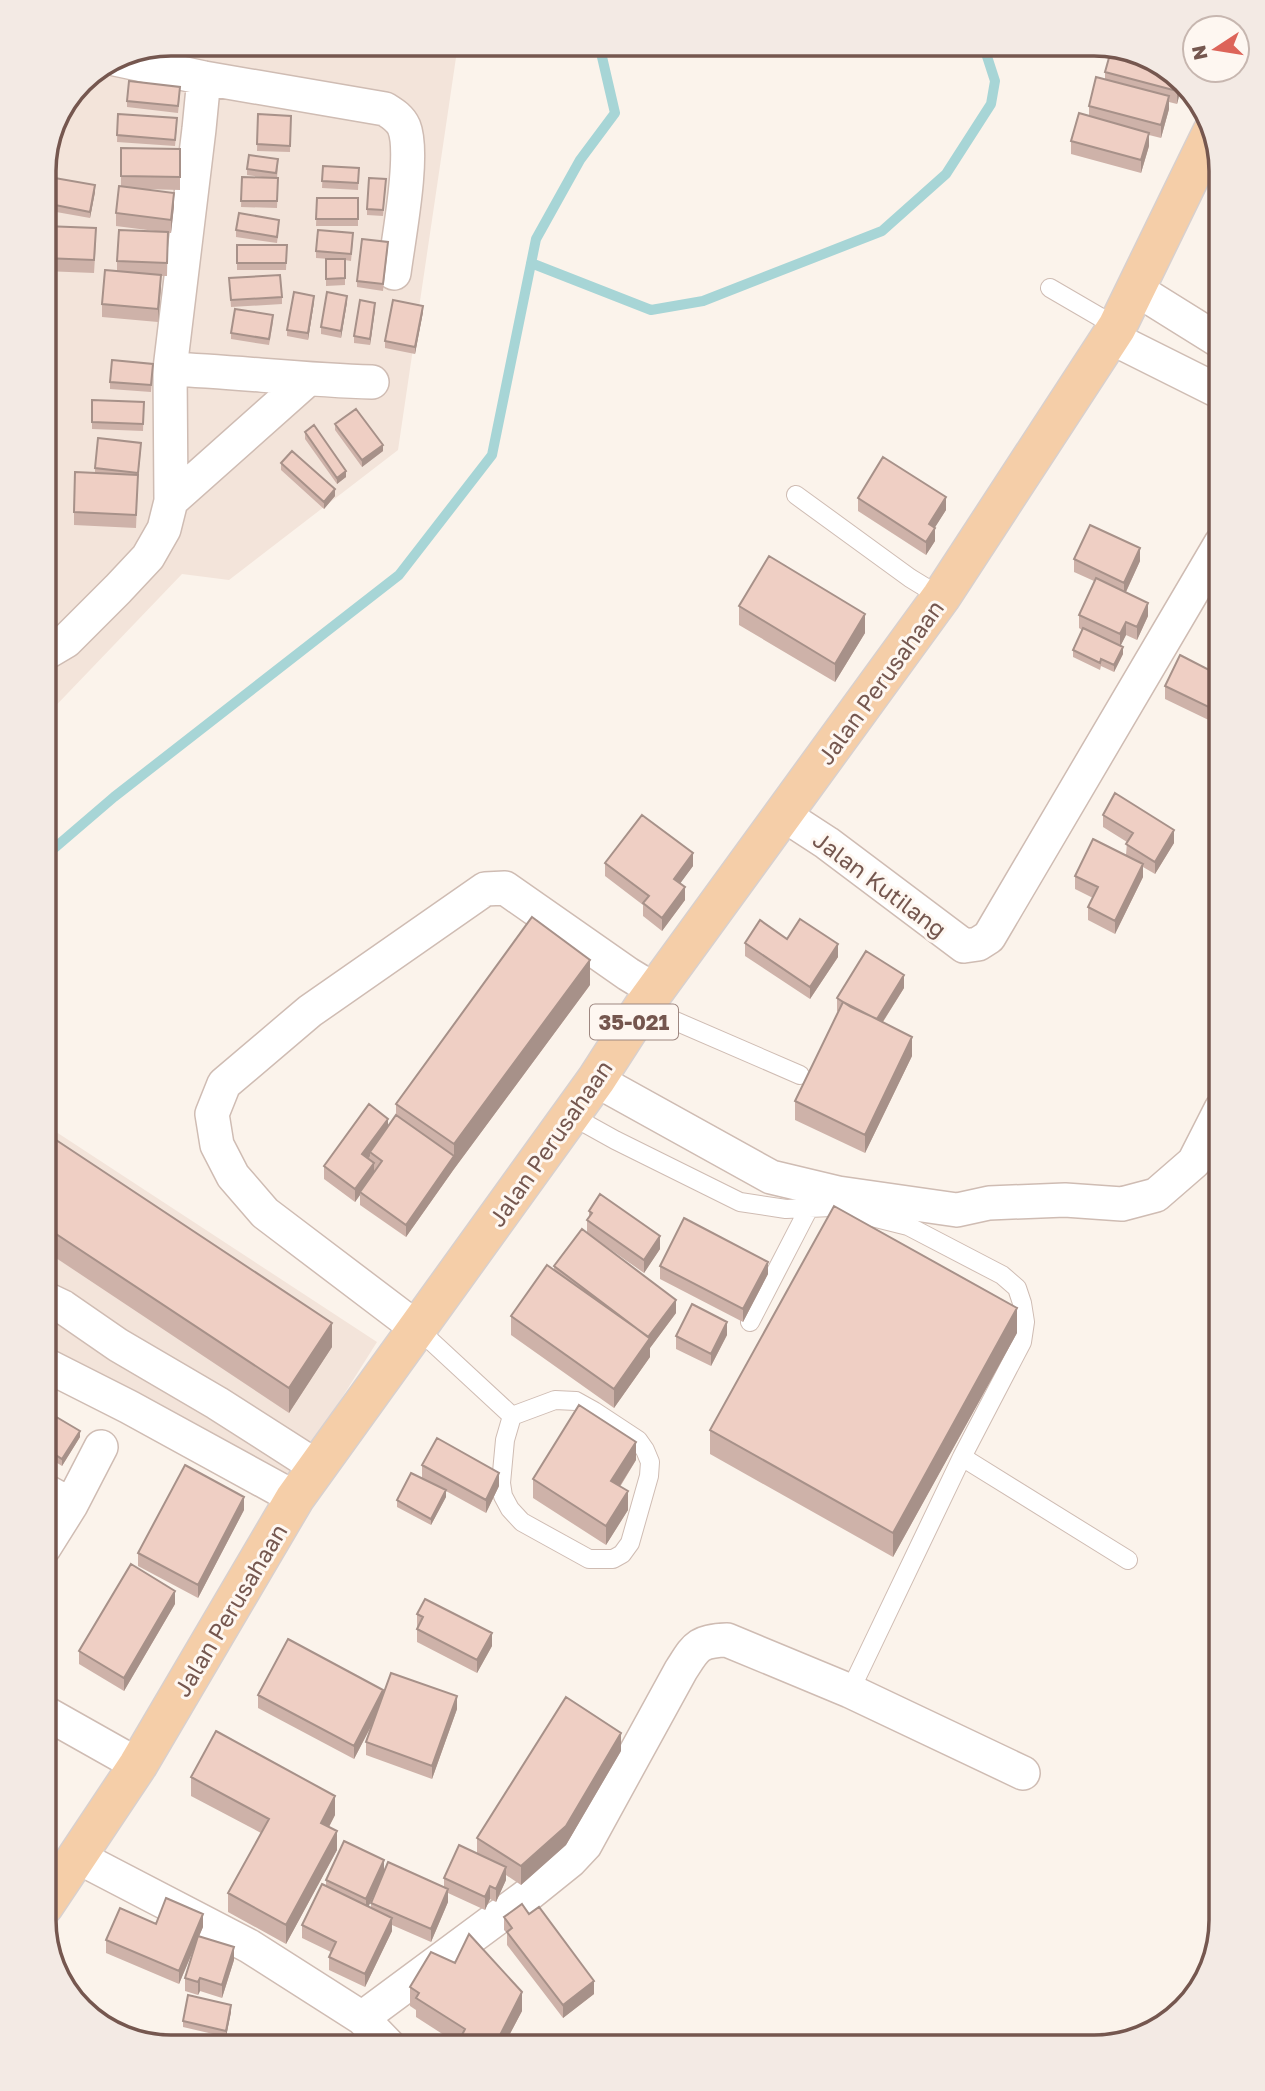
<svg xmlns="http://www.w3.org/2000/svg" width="1265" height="2091" font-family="'Golos Text',sans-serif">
<rect width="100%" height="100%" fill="#fbf3eb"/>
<!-- residential -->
<path fill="#f3e4da" d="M171 44H458L398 450 229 580 182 574 44 718V163L81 81 123 53Z
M44 1124 377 1342 273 1507 44 1372Z"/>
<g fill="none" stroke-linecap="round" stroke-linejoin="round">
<!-- stream -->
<path stroke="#a7d5d6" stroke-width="10" d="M531 263 651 310 703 301 882 231 946 174 991 104 995 81 983 44
M44 857 114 797 399 575 492 455 536 239 580 160 615 113 599 44"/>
<defs>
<path id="lane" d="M1050 288 1117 327
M796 495 910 578 941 597
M643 1007 800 1075
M570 1115 615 1140 740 1202 786 1209 832 1207 908 1226 1002 1275 1017 1288 1022 1303 1025 1322 1022 1342 962 1457 850 1691
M750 1322 809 1208
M418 1329 512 1416
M555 1400 576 1401 594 1411 638 1440 645 1450 650 1462 649 1476 630 1543 622 1554 613 1559H589L522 1522 510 1509 503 1496 501 1483 505 1440 512 1416Z
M962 1457 1128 1560"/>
<path id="street" d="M115 59 204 78 385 109C393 114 400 118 404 127 415 154 398 241 394 273
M1136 289 1221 342
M1110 337 1216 390
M170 369C238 372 304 380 372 382
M171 501 307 380
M44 654 66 641 118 589 148 557 164 529 171 501 170 369 199 129 204 78
M784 815 827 843 964 946 978 944 989 937 1221 543
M596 1080 771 1177 838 1193 957 1210 989 1203 1065 1200 1122 1204 1156 1195 1194 1162 1221 1109
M44 1298 63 1307 118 1345 217 1403 317 1467
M418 1329 265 1213 233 1176 217 1145 212 1114 224 1084 310 1011 485 889 505 888 628 974 656 991
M44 1364 129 1407 295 1498
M44 1490 71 1505
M44 1548 71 1505 101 1447
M44 1712 138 1765
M78 1857 249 1946 362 2018 390 2047
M362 2018 524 1898 570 1861 585 1845 681 1670C696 1647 697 1641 727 1640L850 1691 1023 1773"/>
<path id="primary" d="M44 1906 138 1765 295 1498 596 1080 643 1007 941 597 1117 327 1212 132"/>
</defs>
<!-- lane casing -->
<use href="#lane" stroke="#cfbcb3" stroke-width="20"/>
<!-- street casing -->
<use href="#street" stroke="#cfbcb3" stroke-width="36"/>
<!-- primary casing -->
<use href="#primary" stroke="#d8d0ce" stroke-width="41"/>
<!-- lane -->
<use href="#lane" stroke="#fff" stroke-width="18"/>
<!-- street -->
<use href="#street" stroke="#fff" stroke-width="33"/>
<!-- primary -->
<use href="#primary" stroke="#f5cea8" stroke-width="38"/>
</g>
<!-- wall -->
<path fill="#ceb2a9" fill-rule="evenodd" d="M1165 65 1182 85 1177 104 1169 102V109L1161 138 1149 135V146L1141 173 1071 154V141L1089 116V106L1105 80V72Z
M180 94 178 113 127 107V101Z
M118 114 177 125 175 146 117 142Z
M258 114 291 116 290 152 257 151Z
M121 148 180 149V190L143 189 174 206 171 233H168L167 276H161L158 322 102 317V304L117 271V261L163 232 116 226V213L121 187Z
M278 165 277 178H278L277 208 241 207 242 177H262L247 175V169Z
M323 166 359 168 358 190 322 188Z
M386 185 383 216 367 215V209Z
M95 192 90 218 45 210V203Z
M317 198H358V226H316Z
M44 226 96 241 94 273 44 271Z
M279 226 277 243 236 237V230Z
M353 240 351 261 345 260V285L326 286V259H329L316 258V251Z
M237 245H287L286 270H237Z
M388 248 383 291 357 287V281Z
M229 278 282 297V304L231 307Z
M314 302 308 340 287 336V330Z
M347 302 341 338 321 334V327Z
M375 309 370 345 354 343V336Z
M423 312 415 354 385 348V341Z
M273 322 269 345 231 339V333Z
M153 364 151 392 110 389V382Z
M92 400 144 402 143 431 92 429Z
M335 424 383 451 362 467 335 430Z
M305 432 346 477 337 484 305 439Z
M141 449 138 479 136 528 74 525V512L95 473V468Z
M281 463 335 496 324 509 281 470Z
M858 498 946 510 934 528 935 541 926 555 858 511Z
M44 538H55V578H44Z
M1074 559 1140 561 1126 592 1148 616 1137 640 1126 635 1120 646 1123 654 1114 672 1101 666 1100 670 1073 657V650L1082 630 1079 628V615L1094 581 1074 572Z
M739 606 865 633 835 682 739 625Z
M1221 676V720L1219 725 1165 699V686Z
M1103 815 1174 843 1155 874 1143 867V877L1115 934 1088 920V907L1093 898 1075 889V876L1126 855 1127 842 1103 827Z
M605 863 693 866 680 883 685 900 662 931 643 916V905L605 876Z
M787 939 838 957 810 999 745 956V943Z
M590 985 454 1169 406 1237 360 1205V1195L355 1202 324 1179V1166L388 1126 396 1115V1104Z
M904 988 883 1022 912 1056 865 1153 795 1120V1101L838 1012 837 1011V998Z
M44 1132 332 1347 289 1413 44 1250Z
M589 1211 660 1249 644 1273 587 1233V1220L589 1218Z
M554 1266 676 1313 650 1348V1357L614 1408 511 1335V1316L554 1271Z
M660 1266 768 1274 743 1322 660 1279Z
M1017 1333 893 1557 710 1454V1430Z
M727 1335 711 1366 676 1349V1336Z
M44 1431 80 1437 62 1466 51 1459 44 1471Z
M636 1460 620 1487 628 1510 606 1545 533 1498V1479Z
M422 1465 499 1486 486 1513 446 1491V1497L431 1525 397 1507V1500L436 1485 422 1478Z
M244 1510 198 1598 138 1566V1553Z
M175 1604 124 1691 79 1664V1651Z
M417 1614 492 1646 477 1673 417 1642Z
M383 1694 457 1709 432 1779 366 1755V1742L374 1721 354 1759 258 1708V1695Z
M621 1751 566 1845 521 1885 506 1875V1880L496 1902 490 1899 485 1910 448 1893V1902L431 1942 392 1925V1931L365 1987 329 1970V1957L331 1952 302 1938V1925L326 1886V1880L384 1873 444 1887V1878L477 1854V1838ZM381 1879 371 1903V1908L368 1906Z
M191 1777 335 1815 329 1827 337 1850 286 1944 228 1912V1893L261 1833 191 1796Z
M529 1914 594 1994 563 2018 507 1945V1933L504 1930V1917Z
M156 1924 203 1927 199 1936 234 1960 222 1998 200 1991 198 1995 185 1991V1978L195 1946 179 1984 106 1953V1940Z
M410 1987 522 2011 503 2047H458V2044L416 2017V2010L410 2006Z
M231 2012 226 2037 183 2027V2021Z"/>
<!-- shaded-wall -->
<path fill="#a79189" d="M1179 82 1182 85 1177 104V91Z
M1169 96V109L1161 138V125Z
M1149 133V146L1141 173V160Z
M95 185V192L90 218V212Z
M174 193V206L171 233V220Z
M161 275V288L158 322V309Z
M314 296V302L308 340V333Z
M347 296V302L341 338V331Z
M375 303V309L370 345V339Z
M423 306V312L415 354V347Z
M383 445V451L362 467V460Z
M346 471V477L337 484V478Z
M335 489V496L324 509V502Z
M946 497V510L929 537V524Z
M935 528V541L926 555V542Z
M1140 548V561L1124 596V583Z
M1148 603V616L1137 640V627Z
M865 614V633L835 682V664Z
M1126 622V635L1120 647V634Z
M1123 647V654L1114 672V665Z
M1221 707V720L1219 725V712Z
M1174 830V843L1155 874V862Z
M693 853V866L674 892V879Z
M1143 864V877L1115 934V921Z
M685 887V900L662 931V918Z
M838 944V957L810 999V987Z
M590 960V985L454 1169 406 1237V1225L454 1156V1144Z
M904 975V988L875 1034V1021Z
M912 1037V1056L865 1153V1135Z
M388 1119V1131L370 1152V1156L362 1167V1154Z
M374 1163V1176L360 1192V1195L355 1202V1189Z
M660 1236V1249L644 1273V1260Z
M768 1262V1274L743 1322V1309Z
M676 1300V1313L650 1348V1357L614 1408V1389L648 1337Z
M1017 1308V1333L893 1557V1533Z
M727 1322V1335L711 1366V1354Z
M332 1323V1347L289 1413V1388Z
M80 1431V1437L62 1466V1459Z
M636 1442V1460L611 1500V1481Z
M51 1452V1459L44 1471V1464Z
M499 1473V1486L486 1513V1500Z
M446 1490V1497L431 1525V1519Z
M628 1491V1510L606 1545V1526Z
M244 1497V1510L198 1598V1585Z
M175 1591V1604L124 1691V1678Z
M492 1633V1646L477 1673V1660Z
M383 1690V1703L354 1759V1746Z
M457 1696V1709L432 1779V1766Z
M621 1733V1751L566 1845 521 1885V1866Z
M335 1796V1815L321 1842V1823Z
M337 1831V1850L286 1944V1925Z
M384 1860V1873L366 1912V1899Z
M506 1867V1880L496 1902V1889Z
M490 1886V1899L485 1910V1897Z
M448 1889V1902L431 1942V1929Z
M203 1914V1927L179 1984V1971Z
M392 1918V1931L365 1987V1974Z
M234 1947V1960L222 1998V1985Z
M200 1978V1991L198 1995V1982Z
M594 1981V1994L563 2018V2005Z
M522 1992V2011L503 2047H494Z
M231 2005V2012L226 2037V2031Z"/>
<!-- building -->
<path fill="#efcfc4" stroke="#a79189" stroke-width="2" d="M1112 47 1165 65 1179 82 1177 91 1105 72Z
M1096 77 1169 96 1161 125 1089 106Z
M129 81 180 87 178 106 127 101Z
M1079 113 1149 133 1141 160 1071 141Z
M118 114 177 118 175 140 117 135Z
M258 114 291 116 290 146 257 144Z
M121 148 180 149V177L121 176Z
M249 155 278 159 276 173 247 169Z
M323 166 359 168 358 183 322 181Z
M49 177 95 185 90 212 45 203Z
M242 177 278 178 277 201H241Z
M369 178 386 179 383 210 367 209Z
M119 186 174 193 171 220 116 213Z
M317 198H358V219H316Z
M239 213 279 220 277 237 236 230Z
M44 226 96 228 94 260 44 258Z
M119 230 168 232 167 263 117 261Z
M318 230 353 233 351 254 316 251Z
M362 239 388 242 383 284 357 281Z
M237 245H287L286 263H237Z
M326 259H345V278L326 279Z
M105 270 161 275 158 309 102 304Z
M280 275 282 297 231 300 229 278Z
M294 292 314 296 308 333 287 330Z
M327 292 347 296 341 331 321 327Z
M360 300 375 303 370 339 354 336Z
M393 300 423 306 415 347 385 341Z
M235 309 273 315 269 339 231 333Z
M112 360 153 364 151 385 110 382Z
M92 400 144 402 143 424 92 422Z
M356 409 383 445 362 460 335 424Z
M314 425 346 471 337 478 305 432Z
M98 438 141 443 138 473 95 468Z
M292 451 335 489 324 502 281 463Z
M883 457 946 497 929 524 935 528 926 542 858 498Z
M75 472 138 475 136 515 74 512Z
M1090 525 1140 548 1124 583 1074 559Z
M44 538H55V565H44Z
M769 556 865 614 835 664 739 606Z
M1096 578 1148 603 1137 627 1126 622 1120 634 1079 615Z
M1083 628 1123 647 1114 665 1101 659 1100 663 1073 650Z
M1180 655 1221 676V707L1219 712 1165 686Z
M1115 793 1174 830 1155 862 1126 844 1133 833 1103 815Z
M642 815 693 853 674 879 685 887 662 918 643 903 649 896 605 863Z
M1093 839 1143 864 1115 921 1088 907 1098 887 1075 876Z
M532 917 590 960 454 1144 396 1104Z
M800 919 838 944 810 987 745 943 760 920 787 939Z
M866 951 904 975 877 1019 851 1007 837 998Z
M843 1002 912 1037 865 1135 795 1101Z
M369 1104 388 1119 362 1154 374 1163 355 1189 324 1166Z
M396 1115 454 1156 406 1225 360 1192 382 1161 370 1152Z
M44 1132 332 1323 289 1388 44 1226Z
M600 1194 660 1236 644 1260 587 1220 592 1213 589 1211Z
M834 1206 1017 1308 893 1533 710 1430Z
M684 1218 768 1262 743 1309 660 1266Z
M582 1229 676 1300 648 1337 554 1266Z
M547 1265 650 1338 614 1389 511 1316Z
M692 1304 727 1322 711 1354 676 1336Z
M579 1405 636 1442 611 1481 628 1491 606 1526 533 1479Z
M53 1415 80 1431 62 1459 51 1452 44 1464V1431Z
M437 1438 499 1473 486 1500 422 1465Z
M185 1465 244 1497 198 1585 138 1553Z
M411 1473 446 1490 431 1519 397 1500Z
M131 1564 175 1591 124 1678 79 1651Z
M425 1599 492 1633 477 1660 417 1629 423 1617 417 1614Z
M288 1639 383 1690 354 1746 258 1695Z
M391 1673 457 1696 432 1766 366 1742Z
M566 1697 621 1733 566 1826 521 1866 477 1838Z
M216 1731 335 1796 321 1823 337 1831 286 1925 228 1893 269 1819 191 1777Z
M344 1841 384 1860 366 1899 326 1880Z
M459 1845 506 1867 496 1889 490 1886 485 1897 444 1878Z
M388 1862 448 1889 431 1929 371 1903Z
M322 1884 392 1918 365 1974 329 1957 336 1942 302 1925Z
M166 1898 203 1914 179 1971 106 1940 120 1908 156 1924Z
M522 1904 529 1914 539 1907 594 1981 563 2005 507 1932 512 1928 504 1917Z
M469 1934 522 1992 494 2047H466L458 2043 465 2029 416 1998 419 1993 410 1987 431 1952 455 1963Z
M198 1936 234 1947 222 1985 200 1978 198 1982 185 1978Z
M188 1995 231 2005 226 2031 183 2021Z"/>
<g text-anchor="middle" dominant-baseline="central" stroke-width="6" stroke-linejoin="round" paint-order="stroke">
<!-- shield labels -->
<rect fill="#fef7f1" stroke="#9e8780" stroke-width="2" x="590" y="1004.5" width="88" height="35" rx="5"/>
<g font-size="21" font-weight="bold" fill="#75574f">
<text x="634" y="1022">35-021</text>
</g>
<!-- street labels -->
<g font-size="23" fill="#75574f" stroke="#fef7f1">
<text transform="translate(880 682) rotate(-54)">Jalan Perusahaan</text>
<text transform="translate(880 884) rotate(37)">Jalan Kutilang</text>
<text transform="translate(550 1143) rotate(-55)">Jalan Perusahaan</text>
<text transform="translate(230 1610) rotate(-59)">Jalan Perusahaan</text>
</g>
</g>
<!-- crop -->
<path d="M0 0H1265V2091H0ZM171 56H1094A115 115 0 0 1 1209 171V1920A115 115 0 0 1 1094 2035H171A115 115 0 0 1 56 1920V171A115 115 0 0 1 171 56Z" fill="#f3eae4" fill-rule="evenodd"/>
<path fill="none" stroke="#75574f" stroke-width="3.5" d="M171 56H1094A115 115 0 0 1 1209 171V1920A115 115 0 0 1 1094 2035H171A115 115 0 0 1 56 1920V171A115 115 0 0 1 171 56Z"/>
<!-- north arrow -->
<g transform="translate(1216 49) rotate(258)"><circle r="33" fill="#fef7f1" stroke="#c7b7b0" stroke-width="2"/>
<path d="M0-5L12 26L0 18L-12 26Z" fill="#dd6459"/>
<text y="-10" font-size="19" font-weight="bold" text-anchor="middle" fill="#75574f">N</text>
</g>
</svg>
